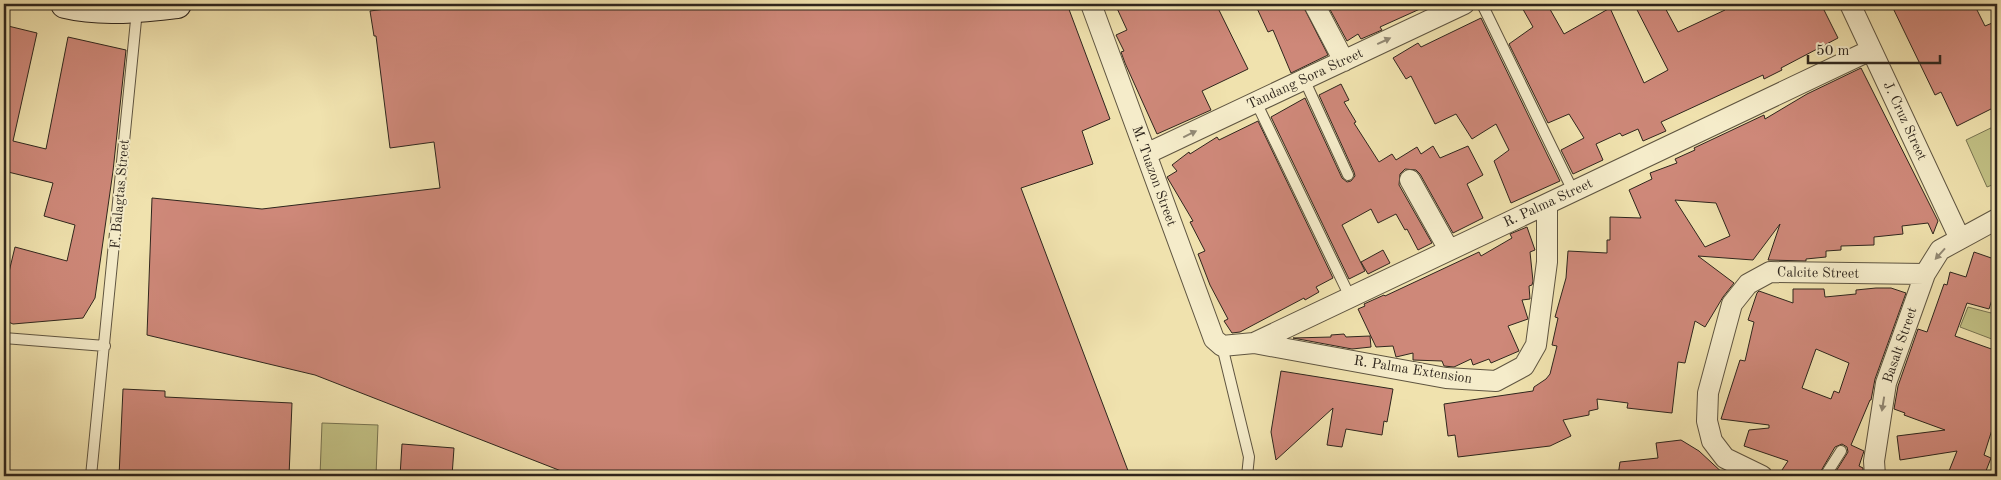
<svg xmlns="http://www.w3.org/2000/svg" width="2001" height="480" font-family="'Old Standard TT',serif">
<rect width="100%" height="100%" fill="#f0e2ae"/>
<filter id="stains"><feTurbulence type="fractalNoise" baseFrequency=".004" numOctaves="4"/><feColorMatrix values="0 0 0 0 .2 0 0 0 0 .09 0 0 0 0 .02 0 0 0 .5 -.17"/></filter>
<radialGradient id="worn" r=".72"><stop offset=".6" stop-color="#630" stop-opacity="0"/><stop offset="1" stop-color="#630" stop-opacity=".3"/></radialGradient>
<!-- green -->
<path fill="#c2c185" stroke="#787451" d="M1997 125V183L1987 187 1966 140Z
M1997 296V341L1960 327 1968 307 1991 313Z
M322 423 378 425 376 476H320Z"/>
<!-- building -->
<path fill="#ce8879" stroke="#2f261d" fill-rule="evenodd" d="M416 4H1067L1110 119 1082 131 1093 164 1021 188 1130 476H574L315 375 147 335 152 198 262 209 440 188 434 142 390 148 376 36H374L370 11 416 5Z
M1115 4H1216L1248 69 1202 91 1211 110 1157 134 1125 63 1121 52 1124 51 1116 35 1127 30Z
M1255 4H1302L1328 55 1291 73 1273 30 1268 32Z
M1327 4H1431L1380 27 1382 30 1361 39 1358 34 1347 41Z
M1520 4H1547L1564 34 1610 8 1644 83 1668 70 1634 4H1663L1678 32 1725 10 1722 4H1821L1838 38 1781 68 1782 70 1764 79 1763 75 1661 122 1666 131 1643 141 1638 129 1622 136 1620 133 1596 144 1603 160 1573 174 1561 150 1584 138 1569 114 1548 123 1509 44 1533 27Z
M1891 4H1974L1985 26 1997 21V106L1957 126 1941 92 1935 95Z
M1481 18 1560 181 1511 203 1494 161 1509 150 1496 124 1472 139 1456 114 1435 124 1411 76 1406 79 1393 58 1418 43 1421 47Z
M4 25 37 33 13 141 46 149 68 37 126 50 113 171 95 298 83 318 13 324 4 320V271L9 272 15 247 67 261 75 225 44 216 53 183 4 171Z
M1861 68 1938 221 1933 234 1928 223 1902 226 1903 234 1874 237V245L1841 246V250L1826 251V257L1806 259V261L1768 260 1780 224 1753 260 1698 256 1734 283 1723 297 1705 327 1695 321 1685 363 1678 362 1672 413 1627 408 1628 403 1597 399 1598 409 1589 411V415L1563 420 1571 436 1550 446 1458 457 1455 435 1448 436 1444 404 1533 391 1534 387 1546 379 1550 374 1557 346 1552 345 1558 318 1555 317 1566 278 1568 251 1607 253V240H1610V217L1641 218 1629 190 1652 179 1650 173 1677 163 1675 159 1695 150 1694 148 1764 115 1765 119 1807 94ZM1675 200 1716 203 1730 236 1705 247Z
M1341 84 1349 100 1344 102 1356 122 1354 123 1379 162 1392 154 1396 160 1417 147 1421 154 1433 146 1440 158 1468 146 1483 175 1467 184 1483 218 1453 233 1420 174 1416 170 1405 169 1400 174 1399 185 1432 243 1418 250 1407 229 1405 230 1396 214 1378 223 1371 209 1342 225 1365 271 1349 279 1271 117 1305 98 1342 178 1347 182 1351 181 1355 176 1354 172 1319 95Z
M1258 121 1333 278 1316 287 1319 292 1305 300 1304 298 1240 332 1232 333 1224 321 1228 319 1210 285 1198 254 1205 251 1190 222 1193 221 1167 177 1177 171 1172 165 1189 152 1190 154 1217 137 1219 140Z
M1527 227 1535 250 1530 252 1533 281 1532 285 1529 286 1530 299 1522 300 1528 319 1508 326 1519 351 1491 363 1489 359 1473 365 1471 359 1454 367 1444 366 1442 361 1413 360V353L1396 357 1393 346 1376 347 1358 309 1365 306 1364 304 1384 295 1385 296 1479 252 1481 256 1512 238 1510 234Z
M1383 250 1390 263 1368 274 1361 262Z
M1974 252 1997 260V284L1989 309 1967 303 1955 336 1997 351V414L1984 455 1991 458 1984 476H1947L1957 451 1900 460 1897 436 1945 430 1904 415 1905 413 1894 409 1898 386 1918 329 1927 332 1944 284 1947 285 1950 272 1966 277Z
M1876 288H1891L1906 293 1875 379 1871 400H1870L1851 445 1864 451 1859 466 1863 468V476H1833L1848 452 1847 447 1842 444 1835 447 1818 476H1793L1782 470 1788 461 1744 446 1749 430 1769 428V425L1721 419 1740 360 1745 361 1754 322 1748 320 1757 293 1759 291 1793 303V289H1824L1825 297 1856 294V290ZM1816 349 1849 363 1839 393 1834 391 1831 399 1802 388Z
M1344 334 1346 337 1370 336 1371 347 1352 349 1293 338 1331 337V335Z
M1281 371 1393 389 1387 422 1384 421 1382 435 1346 429 1342 447 1327 445 1333 408 1276 460 1271 432Z
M123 389 165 391V397L292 403 289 476H119Z
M1681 440 1699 451 1726 476H1618L1620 462 1658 458 1656 443Z
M402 444 454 448 452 476H400Z"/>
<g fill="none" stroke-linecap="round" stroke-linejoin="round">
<defs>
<path id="lane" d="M1482 4 1573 191
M1304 79 1348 175
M1256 102 1350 297
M4 338 105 346
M1222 346 1249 457 1247 476
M91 476 137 10
M1825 476 1841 451"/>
<path id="street" d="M1091 4 1214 339 1222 346 1254 343 1871 50
M1314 4 1344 61
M1850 4 1960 239
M1146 154 1464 4
M1410 180 1449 250
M1254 343 1446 378 1496 381 1524 366 1536 345 1547 262V204
M1762 476 1725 458 1712 441 1707 421 1708 393 1732 304 1748 284 1770 272 1925 274
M1875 476 1874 461 1886 383 1925 274 1940 250 1997 219"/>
<path id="secondary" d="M65 4C102 13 140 8 177 4"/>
</defs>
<!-- lane casing -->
<use href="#lane" stroke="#5f5541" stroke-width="12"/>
<!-- street casing -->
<use href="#street" stroke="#5f5541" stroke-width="22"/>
<!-- secondary casing -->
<use href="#secondary" stroke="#2f261d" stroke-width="30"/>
<!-- lane -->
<use href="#lane" stroke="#f5ecca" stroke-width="10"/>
<!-- street -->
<use href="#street" stroke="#f5ecca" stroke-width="20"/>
<!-- secondary -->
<use href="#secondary" stroke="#f5ecca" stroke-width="28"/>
</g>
<!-- one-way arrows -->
<defs><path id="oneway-solid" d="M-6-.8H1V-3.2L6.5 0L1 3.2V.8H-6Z" transform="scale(1.25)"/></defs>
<g fill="#928974">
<use href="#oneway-solid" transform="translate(1384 41) rotate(-25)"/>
<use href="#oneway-solid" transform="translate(1190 134) rotate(-26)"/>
<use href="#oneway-solid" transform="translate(1940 254) rotate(132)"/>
<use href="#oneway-solid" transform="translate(1883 404) rotate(99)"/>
</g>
<g text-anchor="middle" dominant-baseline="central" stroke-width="4" stroke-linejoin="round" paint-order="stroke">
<!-- street labels -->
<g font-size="14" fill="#2f261d" stroke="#f5ecca">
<text transform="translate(1305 79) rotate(-25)">Tandang Sora Street</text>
<text transform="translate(1905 121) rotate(65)">J. Cruz Street</text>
<text transform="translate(1154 176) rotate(70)">M. Tuazon Street</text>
<text transform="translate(120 194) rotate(-85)">F. Balagtas Street</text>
<text transform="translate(1548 203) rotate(-25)">R. Palma Street</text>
<text transform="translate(1818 273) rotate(1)">Calcite Street</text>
<text transform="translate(1900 345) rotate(-71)">Basalt Street</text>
<text transform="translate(1413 370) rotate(9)">R. Palma Extension</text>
</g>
</g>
<!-- margin -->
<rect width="2001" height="480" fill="none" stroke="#f0e2ae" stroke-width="20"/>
<rect x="5" y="5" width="1991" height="470" fill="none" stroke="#2f261d" stroke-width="2.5"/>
<rect x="10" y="10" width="1981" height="460" fill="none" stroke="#2f261d"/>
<!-- scale -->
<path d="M1808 55v8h132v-8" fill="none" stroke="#2f261d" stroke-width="2.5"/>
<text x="1816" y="55" font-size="15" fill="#2f261d" stroke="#f5ecca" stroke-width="4" paint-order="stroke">50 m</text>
<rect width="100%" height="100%" filter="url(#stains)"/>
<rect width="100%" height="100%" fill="url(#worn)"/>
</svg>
